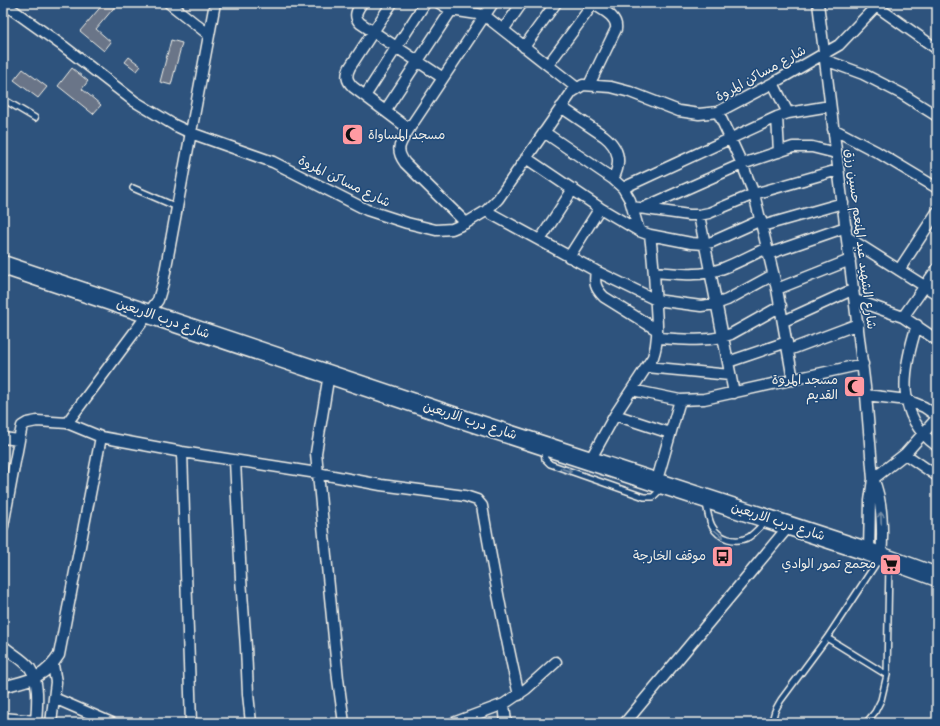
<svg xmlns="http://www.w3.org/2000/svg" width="940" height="726" font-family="Mynerve,'Playpen Sans Arabic',sans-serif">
<rect width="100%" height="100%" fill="#2e537d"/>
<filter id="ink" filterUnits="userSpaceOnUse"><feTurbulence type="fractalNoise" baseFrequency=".025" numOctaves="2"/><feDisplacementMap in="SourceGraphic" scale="8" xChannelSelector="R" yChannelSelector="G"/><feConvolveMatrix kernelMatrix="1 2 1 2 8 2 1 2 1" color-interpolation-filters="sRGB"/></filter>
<g filter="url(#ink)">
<!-- building -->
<path fill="#6a7588" stroke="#f4f1e8" d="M104 3H118L96 29 111 42 104 51 80 31Z
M171 40 182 43 171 85 160 82Z
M129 57 141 66 137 71 125 62Z
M72 68 88 81 82 89 101 105 93 114 58 86Z
M23 69 47 87 38 98 14 80Z"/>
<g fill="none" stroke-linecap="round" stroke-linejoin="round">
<defs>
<path id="lane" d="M3 99 35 118
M133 188 177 207
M544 450 545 459 550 464 644 497H653L662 488
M706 502C707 510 708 518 712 526 719 539 736 544 749 537 755 533 760 527 765 522
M827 638 887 675
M773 723C772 714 777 707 781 700L827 638 879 559
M866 723 875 712 881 700 887 675 889 563"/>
<path id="street" d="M3 3 63 46 134 101 174 125 191 133 273 162 367 210 407 223 436 230 452 229 466 223 486 211 498 199 572 92 583 85 611 87 630 92 679 111 699 114 718 112 773 83 839 45 879 3
M169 3 208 34
M362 3C357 10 353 16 360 23L443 78
M392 3 350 67C346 75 346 80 353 87L409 129
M439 3 451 10 484 15 577 88
M818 3 866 395 873 479 870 501 869 552
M876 6 937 49
M503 30 522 3
M524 47 556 3
M825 60 863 74 902 94 937 116
M548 65 593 4
M773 83 788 113
M589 85 616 29C618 16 601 9 592 3
M365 96 425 3
M561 107 604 136C619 148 622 162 613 179
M385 111 456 3
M718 112 742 164 754 194 777 289 793 380
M777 117 779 152
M833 129 877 152 937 188
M544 132 613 179 623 188 630 200 639 231
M526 158 600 208 639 231 650 235 691 243 704 244 712 242 761 220
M623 188 777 117 788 113 830 106
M632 207 689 215H699L709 213 754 194 838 170
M643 208 742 164 793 147H812L836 153
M486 211 596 271 656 300 701 306 716 304 727 300 773 275
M699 215 734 393
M466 223 405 163C394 148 401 143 409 129L493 3
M762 226 843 203
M847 237 937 294
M540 240 573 189
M768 254 846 227
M569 257 600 208
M899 270 937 212
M596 271C594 283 595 288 604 297L657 330
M654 272C667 273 681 275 694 274 720 274 744 258 767 248
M777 289 850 260
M855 300 903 317 937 340
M903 317 937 269
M784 321 854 289
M917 325C903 369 894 415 937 446
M657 338C682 339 708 343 731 334L781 306
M789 350 858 324
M728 362 787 342
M647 367 730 375
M329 374 316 453 338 679 344 723
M632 390 680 400 704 399 863 364
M866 395 907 400 924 407 937 416
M615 415 670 433
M67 423 148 314 158 300 163 283 215 3
M3 438 19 440 3 526
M19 440 22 426 27 423 37 421 67 423 101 437 182 452 317 473 381 485 465 496 477 500 482 506C493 569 504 632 519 695
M182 452 191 723
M905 454 937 476
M590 460 615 415 653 357C659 340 657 325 656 307 655 283 653 259 650 235
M235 461 241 579 246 647 248 694 251 723
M659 473 680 400
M873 479 905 454 937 418
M873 479C883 500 883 534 881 557
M3 646C11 653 23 659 30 668 40 683 37 706 36 723
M3 687C28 680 44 679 59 655L101 437
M54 698 112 723
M504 704 506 723
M3 718 36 721
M51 723 56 682 53 665
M453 723 504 704 526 689 556 662
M625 723 789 526"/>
<path id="highway" d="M3 265 459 418 869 552 937 577"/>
</defs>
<!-- lane casing -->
<use href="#lane" stroke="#f4f1e8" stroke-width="8"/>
<!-- street casing -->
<use href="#street" stroke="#f4f1e8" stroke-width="13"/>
<!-- highway casing -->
<use href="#highway" stroke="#f4f1e8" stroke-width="21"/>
<!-- lane -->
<use href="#lane" stroke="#1f4a7a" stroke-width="5"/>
<!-- street -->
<use href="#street" stroke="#1f4a7a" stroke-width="10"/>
<!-- highway -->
<use href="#highway" stroke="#1f4a7a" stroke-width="18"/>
</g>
<!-- one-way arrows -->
<defs><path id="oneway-shaft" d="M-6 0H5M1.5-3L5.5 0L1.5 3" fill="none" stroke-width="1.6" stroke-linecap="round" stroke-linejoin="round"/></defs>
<g stroke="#748da6">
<use href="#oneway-shaft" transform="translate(566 470) rotate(19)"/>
<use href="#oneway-shaft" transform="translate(881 518) rotate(-92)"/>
<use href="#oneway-shaft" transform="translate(719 534) rotate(39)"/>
</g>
</g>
<!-- icons -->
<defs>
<symbol id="mosque-square" viewBox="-11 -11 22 22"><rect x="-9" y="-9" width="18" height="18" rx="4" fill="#ff9aa2" stroke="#1f4a7a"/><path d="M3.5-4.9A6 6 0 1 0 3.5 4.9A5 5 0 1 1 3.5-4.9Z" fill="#111"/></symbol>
<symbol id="bus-square" viewBox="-11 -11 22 22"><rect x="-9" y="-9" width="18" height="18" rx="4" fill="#ff9aa2" stroke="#1f4a7a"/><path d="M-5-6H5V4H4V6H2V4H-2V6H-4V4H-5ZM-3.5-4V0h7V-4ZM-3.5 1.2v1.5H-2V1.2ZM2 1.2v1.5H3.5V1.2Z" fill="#111"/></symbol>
<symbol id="supermarket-square" viewBox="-11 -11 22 22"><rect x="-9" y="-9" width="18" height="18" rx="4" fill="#ff9aa2" stroke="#1f4a7a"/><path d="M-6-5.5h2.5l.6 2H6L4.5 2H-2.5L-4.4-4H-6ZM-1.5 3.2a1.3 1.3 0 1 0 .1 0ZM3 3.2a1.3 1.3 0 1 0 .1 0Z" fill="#111"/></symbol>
</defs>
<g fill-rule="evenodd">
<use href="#mosque-square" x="340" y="122" width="25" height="25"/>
<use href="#mosque-square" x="842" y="374" width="25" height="25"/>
<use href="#bus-square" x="710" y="544" width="25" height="25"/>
<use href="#supermarket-square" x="878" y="552" width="25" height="25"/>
</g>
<g text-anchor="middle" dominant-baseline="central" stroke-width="3" stroke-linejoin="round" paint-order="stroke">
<!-- street labels -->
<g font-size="13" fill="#f4f1e8" stroke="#1f4a7a">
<text transform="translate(761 74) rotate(-29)">شارع مساكن المروة</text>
<text transform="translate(344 182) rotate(26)">شارع مساكن المروة</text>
<text transform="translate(860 239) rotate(83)">شارع الشهيد عبد المنعم حسين رزق</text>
<text transform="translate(163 319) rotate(19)">شارع درب الاربعين</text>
<text transform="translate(470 421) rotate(18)">شارع درب الاربعين</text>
<text transform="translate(778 522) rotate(18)">شارع درب الاربعين</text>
</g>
<!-- poi labels -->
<g font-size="13" fill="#f4f1e8" stroke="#1f4a7a" text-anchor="end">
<text x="368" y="135" text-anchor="start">مسجد المساواة</text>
<text x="838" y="380">مسجد المروة<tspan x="838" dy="15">القديم</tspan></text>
<text x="706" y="556">موقف الخارجة</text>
<text x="876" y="564">مجمع تمور الوادي</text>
</g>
</g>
<!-- margin -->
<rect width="940" height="726" fill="none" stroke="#1f4a7a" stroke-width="16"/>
<rect x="8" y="8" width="924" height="710" fill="none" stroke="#f4f1e8" stroke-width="1.5" filter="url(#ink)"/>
</svg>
